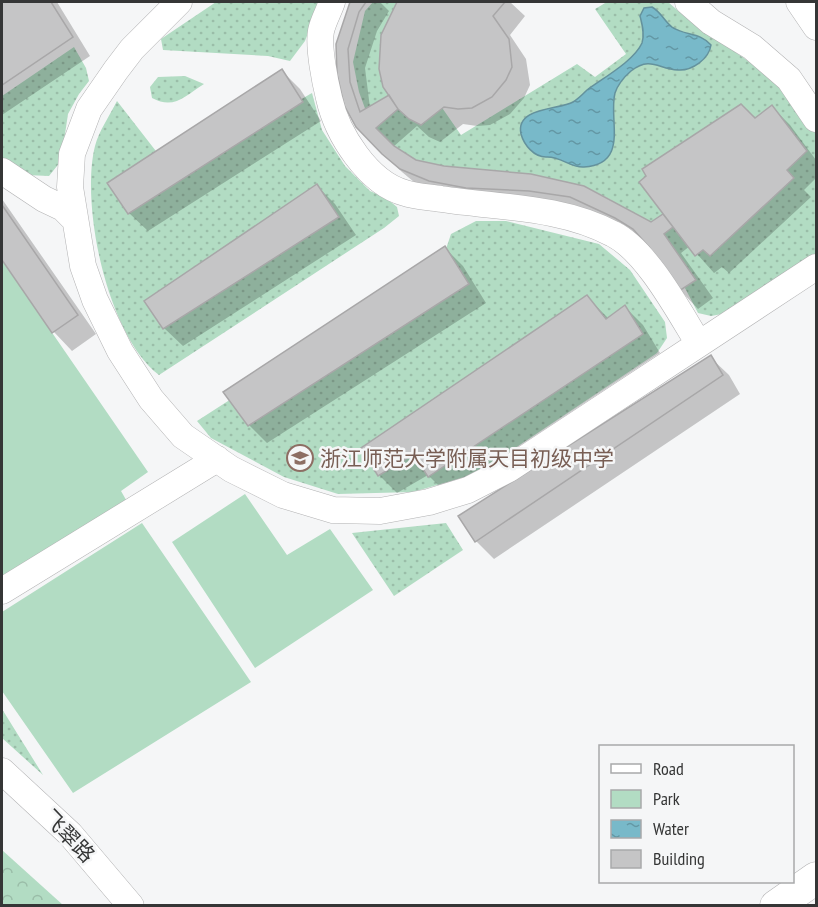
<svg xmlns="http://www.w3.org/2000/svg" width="818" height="907" font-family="'PT Sans Narrow','Noto Sans SC',sans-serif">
<defs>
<pattern id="grass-dots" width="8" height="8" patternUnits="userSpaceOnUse" patternTransform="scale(1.5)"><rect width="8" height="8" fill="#b2dcc3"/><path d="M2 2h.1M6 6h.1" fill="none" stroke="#9abda8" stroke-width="1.8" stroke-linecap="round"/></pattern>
<pattern id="forest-crowns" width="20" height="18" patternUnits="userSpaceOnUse" patternTransform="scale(1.5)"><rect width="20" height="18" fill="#b2dcc3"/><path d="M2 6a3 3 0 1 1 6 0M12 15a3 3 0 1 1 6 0" fill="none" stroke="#9abda8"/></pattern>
<pattern id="water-ripples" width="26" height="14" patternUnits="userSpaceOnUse" patternTransform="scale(1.5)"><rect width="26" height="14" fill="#78b9c9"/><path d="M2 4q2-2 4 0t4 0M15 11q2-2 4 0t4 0" fill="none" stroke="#6397a4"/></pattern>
</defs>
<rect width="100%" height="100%" fill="#f5f6f7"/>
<!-- grass -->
<path fill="url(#grass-dots)" d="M216 2H320L305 41 290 61 268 56 163 50 161 39Z
M373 2H502L426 62 429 89 461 135 577 64 595 77 626 54 595 9 607 2H668L682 14 755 66 783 90 816 134V254L722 314 711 316 698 313 661 242 611 200 584 186 444 166 416 160 394 146 370 122 359 92 353 62 365 11Z
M74 47 86 68 89 81 79 94 68 114 61 161 49 176 26 175 2 159V96Z
M185 76 204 84C185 96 174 110 152 98L150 87 158 77Z
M312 93 322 130 345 166 370 191 386 198 397 207 399 216 384 228 159 375C108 337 80 206 95 146 99 131 110 115 117 101L173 173Z
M476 221H506L599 244 630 270 665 322 667 338 657 353 491 464 468 476 413 492 338 494 284 477 211 438 197 421 441 264 451 234Z
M446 523 463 550 394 596 352 533Z
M2 709 43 775 2 738Z"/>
<!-- forest -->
<path fill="url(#forest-crowns)" d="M2 850 63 905H2Z"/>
<!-- park -->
<path fill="#b2dcc3" d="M2 260 148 472 121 491 129 505 2 581Z
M245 494 287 555 330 529 373 590 255 668 172 542Z
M142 523 251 682 73 793 2 691V612Z"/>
<!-- water -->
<path fill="url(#water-ripples)" stroke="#64929d" stroke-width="1.5" d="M652 7C661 12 664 21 672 27 685 36 700 32 711 45 709 59 692 71 678 70 658 69 651 56 631 71 624 77 618 84 615 93 608 119 630 164 584 167 570 168 561 156 546 157 534 157 524 145 521 134 515 107 559 110 573 102 578 99 583 94 587 90 603 78 634 61 642 43 645 34 642 24 640 16L644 8Z"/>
<!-- shadow -->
<path fill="#0003" d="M2 2H57L90 56 2 115Z
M352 2H380L389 11 377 31 365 68 370 108 391 96 382 35 399 2H510L525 16 510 35 526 59 530 85 524 98 510 114 490 125 477 126 463 124 440 142 429 137 417 126 393 147 415 161 444 168 531 176 651 224 665 214 755 120 772 107 790 125 816 160V178L804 190 811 197 729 273 722 267 714 273 690 246 681 253 713 298 698 309 680 290 650 245 635 235 420 187 402 172 383 153 345 104 350 5Z
M282 71 300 89 321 121 148 231 129 213Z
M317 186 335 204 356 235 183 346 164 328Z
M2 199 96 334 72 351 54 332 2 257Z
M445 248 463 266 486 303 267 443 249 425Z
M587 297 609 319 625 307 643 325 660 353 447 494 428 475 397 493 379 475Z
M710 357 729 375 740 394 494 559 476 541Z"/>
<!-- building -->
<path fill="#c5c5c6" stroke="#a8a7a8" stroke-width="1.5" d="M2 2H51L73 37 2 85Z
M350 2H366L359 12 348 49 350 82 360 112 389 95 398 109 376 128 394 146 416 160 444 166 531 174 584 186 651 222 663 214 673 227 664 234 696 280 679 291 649 247 633 229 615 218 570 197 529 191 466 188 429 181 400 169 382 154 356 127 344 105 337 74 336 44Z
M397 2H505L493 16 509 39 512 67 506 80 492 97 472 108 458 109 444 107 421 125 409 119 398 109 383 87 379 69 381 35Z
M282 69 303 102 128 214 107 183Z
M741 104 755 118 772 105 807 151 787 170 794 178 710 256 703 250 695 256 639 182 646 176 642 169Z
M317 184 339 217 163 329 144 301Z
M2 205 78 315 52 333 2 260Z
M445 246 469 284 248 426 223 392Z
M587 295 606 319 625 305 643 334 428 477 414 454 378 476 361 448Z
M711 355 723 375 475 542 458 516Z"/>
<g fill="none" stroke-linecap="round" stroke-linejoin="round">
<defs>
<path id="minor" d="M179 2 132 49 116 70 89 109 72 154 70 187 83 266 95 300 120 351 151 399 183 436 231 469 283 495 333 510 380 511 429 502 468 490 509 469 816 267
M332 2C329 11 323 21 321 31 318 47 325 82 329 98 337 134 368 183 405 193 417 197 430 197 441 199 500 208 560 206 613 234 647 251 679 312 699 344
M688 2 711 22 752 47 789 79 816 119
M799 2 816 27
M2 171 44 199 63 208 73 218
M2 591 217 459
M2 771 70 834 131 906"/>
<path id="major" d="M776 906 816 878"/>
</defs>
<!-- minor casing -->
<use href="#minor" stroke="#b2b2b3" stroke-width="27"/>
<!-- major casing -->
<use href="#major" stroke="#b2b2b3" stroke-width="33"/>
<!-- minor -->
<use href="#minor" stroke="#fff" stroke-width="26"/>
<!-- major -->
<use href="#major" stroke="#fff" stroke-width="32"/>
</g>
<!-- icons -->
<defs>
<symbol id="school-ring" viewBox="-11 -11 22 22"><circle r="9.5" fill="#f5f6f7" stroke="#8d6e63" stroke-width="1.5"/><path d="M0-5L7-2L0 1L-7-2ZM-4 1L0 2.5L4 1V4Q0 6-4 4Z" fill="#8d6e63"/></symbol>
</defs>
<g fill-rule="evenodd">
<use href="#school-ring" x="285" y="443" width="30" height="30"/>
</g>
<g text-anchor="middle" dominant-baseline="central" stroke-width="5" stroke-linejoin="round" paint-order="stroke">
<!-- education labels -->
<g font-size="21" fill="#785e54" stroke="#f5f6f7" text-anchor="start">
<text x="320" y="458">浙江师范大学附属天目初级中学</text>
</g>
<!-- street labels -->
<g font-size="21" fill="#353636" stroke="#f5f6f7">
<text transform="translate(69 836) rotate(46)">飞翠路</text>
</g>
</g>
<!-- border -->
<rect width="818" height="907" fill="none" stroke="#353636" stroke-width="6"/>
<!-- legend -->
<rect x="599" y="745" width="195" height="138" fill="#f5f6f7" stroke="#a8a9aa" stroke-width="1.5"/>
<rect x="611" y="764" width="30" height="9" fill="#ffffff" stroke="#a8a9aa" stroke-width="1.5"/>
<text x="653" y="775" font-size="18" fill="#353636">Road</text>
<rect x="611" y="790" width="30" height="18" fill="#b2dcc3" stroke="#a8a9aa" stroke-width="1.5"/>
<text x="653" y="805" font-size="18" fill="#353636">Park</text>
<rect x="611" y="820" width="30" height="18" fill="url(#water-ripples)" stroke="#a8a9aa" stroke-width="1.5"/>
<text x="653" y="835" font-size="18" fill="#353636">Water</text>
<rect x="611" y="850" width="30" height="18" fill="#c5c5c6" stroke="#a8a9aa" stroke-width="1.5"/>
<text x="653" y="865" font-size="18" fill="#353636">Building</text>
</svg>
